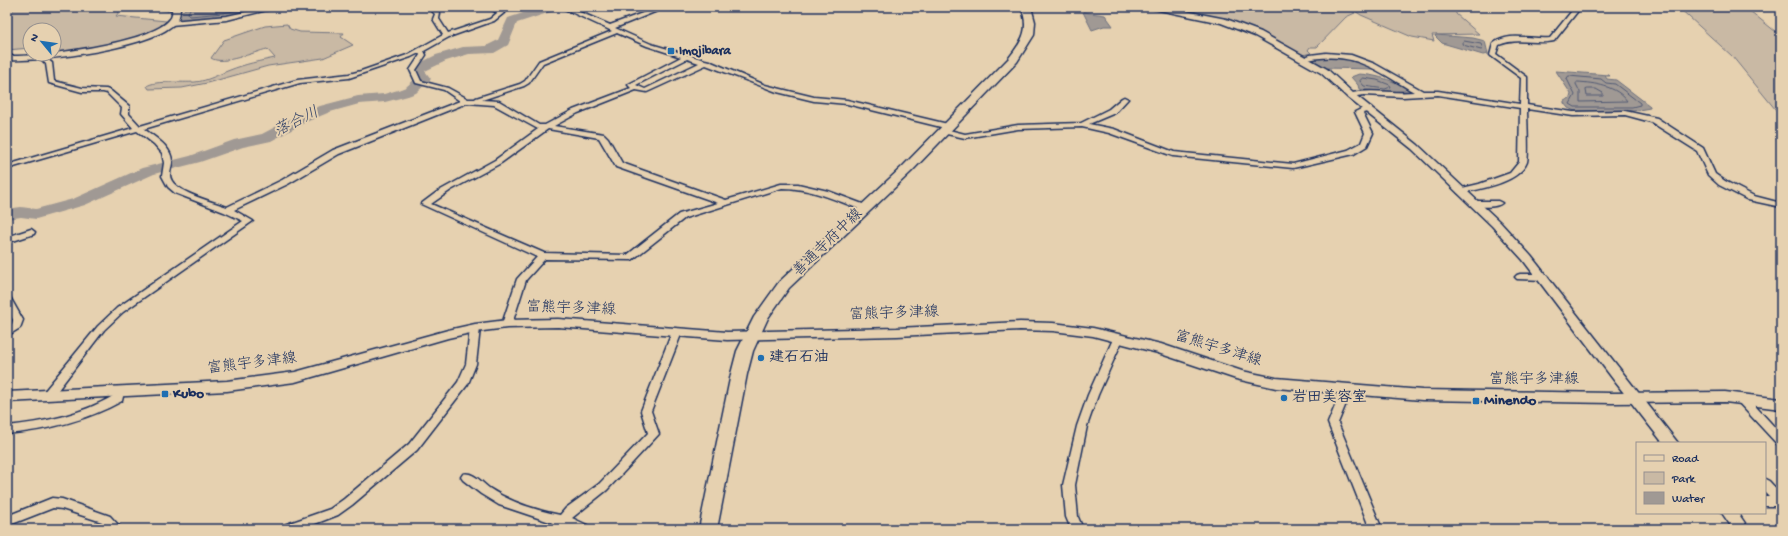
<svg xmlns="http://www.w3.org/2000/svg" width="1788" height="536" font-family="'Gochi Hand','Klee One',sans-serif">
<rect width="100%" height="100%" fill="#e6d1b0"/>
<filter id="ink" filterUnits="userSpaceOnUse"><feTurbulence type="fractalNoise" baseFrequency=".025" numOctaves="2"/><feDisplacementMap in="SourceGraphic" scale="8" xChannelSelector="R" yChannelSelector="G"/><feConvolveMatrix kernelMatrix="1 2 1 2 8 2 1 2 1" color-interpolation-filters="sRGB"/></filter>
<g filter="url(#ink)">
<!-- green -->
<path fill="#c9b9a4" stroke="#727481" d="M18 7H123L116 16 166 21C149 42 81 50 54 54V30H30V48L7 50V12Z
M1166 7H1346L1355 13 1346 17 1317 47H1310L1308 50 1311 53 1303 55C1286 46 1269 35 1251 28 1224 17 1195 12 1166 7Z
M1349 7H1456V14L1479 34 1432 35 1434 41 1412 37 1361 15Z
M1678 7H1745L1781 36V147L1777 140 1780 115 1732 56Z
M287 24 290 29 300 32 344 33 341 37 353 45 323 58 268 66 207 83 182 88 149 89 147 86C155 80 183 83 195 82 208 81 219 74 230 70 245 64 260 61 275 58L267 49C254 52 222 66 211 58L224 40 265 26Z"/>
<!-- water -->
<path fill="#a09994" stroke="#6b6f7e" d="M189 7H269L224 17 178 20 182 11Z
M1083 12 1105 15 1113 26H1104L1092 30Z
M1436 35 1473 38 1485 41 1488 54 1483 55 1442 43 1435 36Z
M1330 57C1346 59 1359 60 1373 69L1327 68 1312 59Z
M1556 71 1609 75 1610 76H1605L1607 79 1616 80 1650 106V108L1633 111H1575L1568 108 1564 103V101L1570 98 1571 94Z
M1359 74C1379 75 1397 82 1414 92L1384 93 1359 89 1358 85 1351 77Z"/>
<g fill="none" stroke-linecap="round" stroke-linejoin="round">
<!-- shore -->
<path stroke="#505974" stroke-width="1" d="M191 7 188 13 190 16 223 13 254 7
M1464 41 1481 44 1483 49 1481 50 1463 45 1462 43Z
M1569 76 1601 79 1606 83 1615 84 1640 103V105L1632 107H1575L1570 104 1575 95 1567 79Z
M1363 78 1377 80 1390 85 1391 87 1385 89 1364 86 1360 81Z
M1578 82C1594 83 1617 86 1627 101L1580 102V92L1576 84Z
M1588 89H1596L1603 93V96H1587L1586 90Z"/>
<!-- river -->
<path fill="#a09994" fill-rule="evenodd" d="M541 7H559L557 10 517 23 508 45 494 53 469 54 446 61 425 71 431 79 416 93 408 96 385 102 359 104 330 112 306 122 271 141 243 147 200 162 154 174 85 205 36 219 21 217 7 219V209L21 207 36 209 73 199 142 168 190 156 234 140 262 134 296 116 320 106 358 96 384 94 398 90 406 87 416 78 410 70 412 67 436 55 463 47 486 46 498 40 508 18Z"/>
<defs>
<path id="minor" d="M157 7H178L179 8C174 11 162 10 157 7Z
M268 7H279L227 20 171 25 168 23 171 21 227 16Z
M428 7H434L440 13 439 19 448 33 490 19 497 13 489 7H496L504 13 494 21 449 37 424 51 426 55 416 70 421 81 448 88 468 99H475L476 98 520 84 525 81 539 61 612 31 560 7H568L610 25 659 7H667L615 28 651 44 705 60 709 61 765 85 781 89 814 97 847 100 952 125 953 127 949 129 847 104 814 101 777 92 706 65 647 92 636 90 578 113 554 126 604 134 608 138 622 163 726 200 781 184H798L828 191 868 206 869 208 865 210H862C836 200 810 188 782 188L685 218 632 260 545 259 526 280 512 324 507 327 502 324 517 279 537 257 421 204 437 192 495 160 538 129 494 105 467 103 339 154 288 184 234 210 253 221 123 312 104 330 51 399H43L42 396 43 393 98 326 117 308 243 221 224 212 175 193 168 187 162 176 164 163 162 153 154 144 137 131 7 169V165L133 128 121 114 122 108 107 93 103 92H82L49 83 46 64 41 59 42 58H46L52 63 54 81 82 88 106 89 111 91 129 106V114L140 126 297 80 349 74 361 71 407 55 443 35 433 19 435 14ZM617 33 647 46 681 57 629 84 628 85 631 88 573 110 545 125H539L499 101 482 100 524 86 529 83 543 63ZM419 53 420 55 410 70 416 83 444 90 460 101 333 150 282 180 227 207C213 202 179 193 172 181 168 175 171 170 172 163 173 147 154 137 144 129L300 83 349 78 411 57ZM687 59 699 63 645 89 636 85ZM548 129 599 138 616 167 718 203 679 214 627 255 544 253 431 204 451 190 501 163Z
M1575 7H1581L1554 41C1536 45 1516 37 1499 45L1496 54 1527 77V105L1573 112 1625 111 1657 118 1703 148 1715 174 1725 181 1754 196 1781 203V207L1748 200 1719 185 1708 175 1697 151 1651 122 1625 115 1573 116 1527 109C1527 119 1529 156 1527 162 1519 183 1480 189 1461 193H1458L1457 191 1458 189 1479 184 1510 173 1519 162 1520 108 1438 95 1403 97 1364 95 1350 97 1346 95 1348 94C1370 88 1392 94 1414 92 1375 69 1351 49 1303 61L1300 59 1310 55 1326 53 1351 55 1375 64 1423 91H1438L1520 104 1521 78 1491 56 1490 55 1493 44C1508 31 1532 40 1550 38Z
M1775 7H1781V11Z
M1124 97 1128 99 1115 113 1089 124 1114 129 1174 152 1293 164 1348 150 1361 143 1365 133 1355 112 1365 107H1371V111L1363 113 1373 133 1367 146 1354 154 1293 168 1173 156 1109 133 1082 127 1018 129 965 138 942 133 941 131 945 129 965 134 1018 125 1081 123 1109 109 1122 98Z
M1471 201H1498L1502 203C1497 208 1475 208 1470 203Z
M31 229 35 232 34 234 7 243V237Z
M1520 274H1543L1548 277 1543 280 1517 279 1515 277 1517 275Z
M7 296 10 297 23 320 20 328 7 336V328L12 324 13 320 7 308Z
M475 325 480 328 476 364 468 384 417 450 352 505 338 515 302 529H282L284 525 330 509 344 499 409 444 458 382 466 364 470 328Z
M677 329 680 330 682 332 651 411 659 434 607 490 572 518 587 525 589 529H572L565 526 562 529H549L553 523 499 505 481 494 463 480 461 477 463 474C473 471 482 483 489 488 510 502 535 510 560 515L566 508 599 484 648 433 641 411 672 332 674 330Z
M1118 336 1121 337 1123 339 1098 395 1087 426 1075 485 1078 517 1083 529H1071L1066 517 1063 485 1077 426 1088 395 1113 339 1115 337Z
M1347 385 1351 386 1352 389 1338 423 1382 529H1370L1328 423 1342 389 1343 386Z
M119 388 123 389 124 392 122 401C86 421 48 430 7 434V426C45 422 80 415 113 396L115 389Z
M1742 395 1746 396 1781 434V445L1777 444 1738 402 1737 399 1738 396Z
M1765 479 1769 481 1781 494V506H1765V496H1769L1765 492Z
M52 498 62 499 110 516 122 529H108L102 522 62 509 53 508 7 526V516Z"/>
<path id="tertiary" d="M172 7H180C180 12 180 17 176 22 154 48 42 62 7 60V56C38 57 151 44 170 19 173 16 172 11 172 7Z
M1150 7H1165L1226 19 1261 32 1327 69 1353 93 1418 145 1500 222 1531 256 1678 443H1663L1616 383 1523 260 1492 226 1412 149 1347 97 1321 73 1255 36 1221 23 1154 9Z
M1722 513H1738L1749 529H1733Z"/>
<path id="secondary" d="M558 319 727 332 897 328 1020 322 1053 323 1093 328 1161 344 1242 371 1276 378 1422 390 1612 393 1725 392 1781 399V409L1725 402 1612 403 1422 400 1276 388 1236 379 1158 353 1093 336 1053 331 1020 330 897 336 727 340 558 327 507 328 475 332 448 338 295 382 227 391 7 402V392L227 381 295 372 448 330 475 324 507 320Z"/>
<path id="primary" d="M1021 7H1031L1035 22 1034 35 1017 62 911 172 789 288 768 318 753 351 747 374 717 529H699L731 374 737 351 754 317 779 282 903 166 1009 58C1023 40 1030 29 1021 7Z"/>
</defs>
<!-- minor casing -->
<use href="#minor" stroke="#1b2f5e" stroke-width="3"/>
<!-- tertiary casing -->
<use href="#tertiary" stroke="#1b2f5e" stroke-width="3"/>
<!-- secondary casing -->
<use href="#secondary" stroke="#1b2f5e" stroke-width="3"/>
<!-- primary casing -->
<use href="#primary" stroke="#1b2f5e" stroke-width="3"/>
<!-- minor -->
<use href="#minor" fill="#e6d1b0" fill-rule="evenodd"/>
<!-- tertiary -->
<use href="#tertiary" fill="#e6d1b0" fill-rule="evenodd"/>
<!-- secondary -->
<use href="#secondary" fill="#e6d1b0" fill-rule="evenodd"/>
<!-- primary -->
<use href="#primary" fill="#e6d1b0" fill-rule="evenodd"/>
</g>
</g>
<!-- markers -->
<g fill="#1f6fb2" stroke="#e6d1b0" stroke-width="1.5">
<rect x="667" y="47" width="8" height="8" rx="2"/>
<circle cx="761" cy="358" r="4"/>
<rect x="161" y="390" width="8" height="8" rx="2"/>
<circle cx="1284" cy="398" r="4"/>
<rect x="1472" y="397" width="8" height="8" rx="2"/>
</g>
<g text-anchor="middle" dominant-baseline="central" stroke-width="4" stroke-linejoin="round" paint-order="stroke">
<!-- far-poi labels -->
<g font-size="13" font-weight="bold" fill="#1b2f5e" stroke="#e6d1b0" text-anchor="start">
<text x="679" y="51">Imojibara</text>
</g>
<!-- street labels -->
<g font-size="15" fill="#1b2f5e" stroke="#e6d1b0">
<text transform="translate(828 243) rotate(-44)">善通寺府中線</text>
<text transform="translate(571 309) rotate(2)">富熊宇多津線</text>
<text transform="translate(894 314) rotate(-2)">富熊宇多津線</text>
<text transform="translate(1218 349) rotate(17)">富熊宇多津線</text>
<text transform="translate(252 364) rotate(-7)">富熊宇多津線</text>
<text x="1534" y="380">富熊宇多津線</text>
</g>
<!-- poi labels -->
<g font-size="15" font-weight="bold" fill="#1b2f5e" stroke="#e6d1b0" text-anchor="start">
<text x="769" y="358">建石石油</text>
<text x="173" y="394">Kubo</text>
<text x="1292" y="398">岩田美容室</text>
<text x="1484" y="401">Minendo</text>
</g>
<!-- water labels -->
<g font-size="16" font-style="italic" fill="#2f3f66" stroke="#e6d1b0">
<text transform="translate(297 123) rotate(-26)">落合川</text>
</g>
</g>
<!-- margin -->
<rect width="1788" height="536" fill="none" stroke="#e6d1b0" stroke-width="24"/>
<rect x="12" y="12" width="1764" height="512" fill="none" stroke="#1b2f5e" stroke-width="1.5" filter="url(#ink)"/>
<!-- legend -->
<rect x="1636" y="442" width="130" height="72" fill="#e6d1b0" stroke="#95908f"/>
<rect x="1644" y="455" width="20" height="6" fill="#e6d1b0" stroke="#95908f"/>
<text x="1672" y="462" font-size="12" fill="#1b2f5e">Road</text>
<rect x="1644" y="472" width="20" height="12" fill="#c9b9a4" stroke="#95908f"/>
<text x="1672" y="482" font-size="12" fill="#1b2f5e">Park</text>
<rect x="1644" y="492" width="20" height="12" fill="#a09994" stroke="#95908f"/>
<text x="1672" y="502" font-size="12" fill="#1b2f5e">Water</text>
<!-- north arrow -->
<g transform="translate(42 42) rotate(299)"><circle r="19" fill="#e6d1b0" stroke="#95908f"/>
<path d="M0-3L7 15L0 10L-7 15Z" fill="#1f6fb2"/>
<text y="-6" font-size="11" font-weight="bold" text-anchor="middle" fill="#1b2f5e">N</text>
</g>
</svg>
